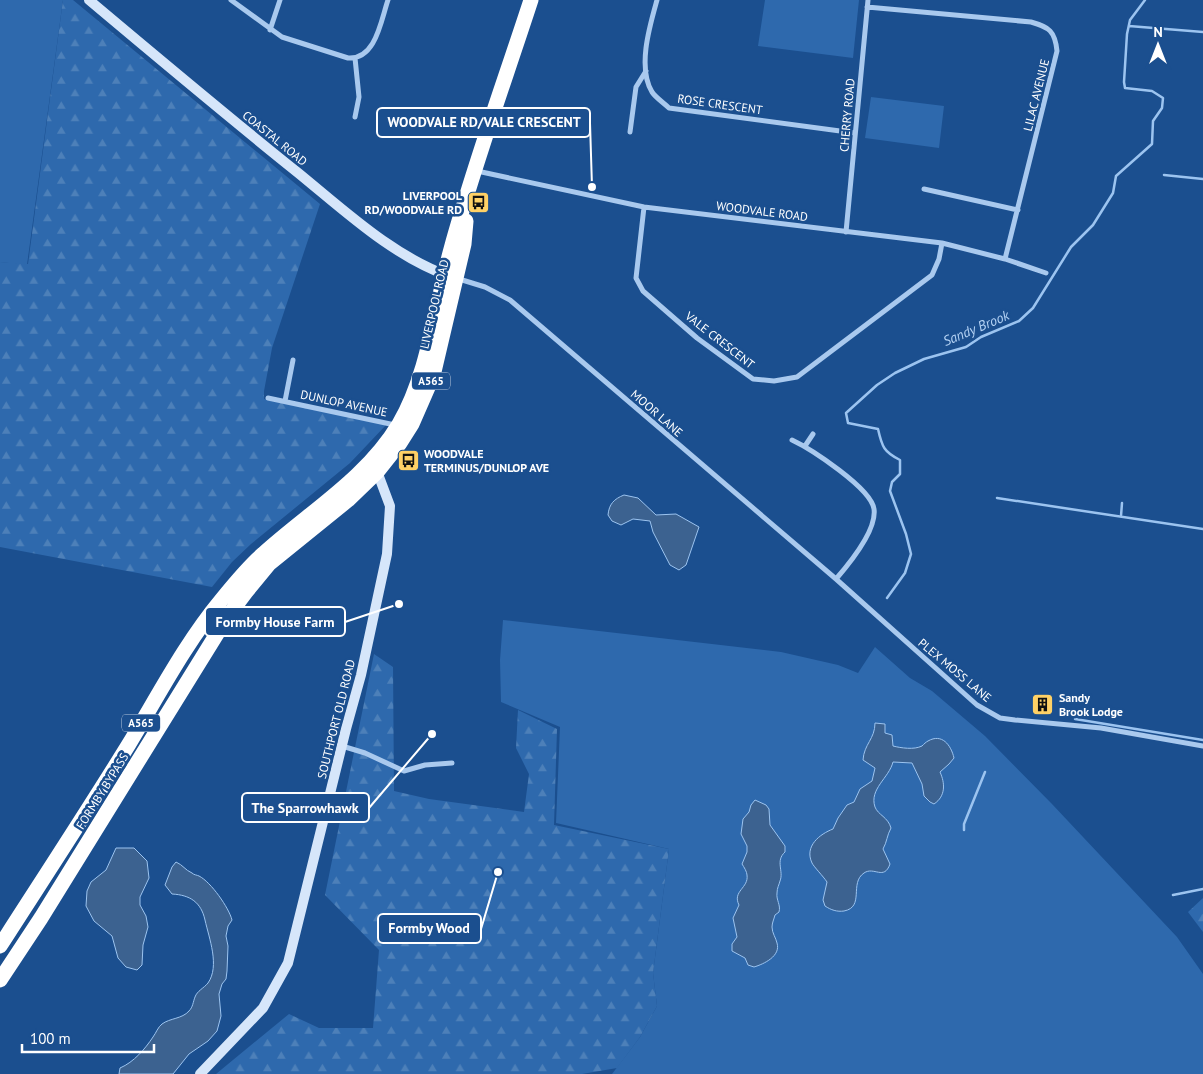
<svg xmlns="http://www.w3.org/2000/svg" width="1203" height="1074" font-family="'PT Sans',sans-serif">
<defs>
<pattern id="forest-firs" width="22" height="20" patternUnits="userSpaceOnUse" patternTransform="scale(1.25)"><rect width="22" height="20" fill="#2e69ad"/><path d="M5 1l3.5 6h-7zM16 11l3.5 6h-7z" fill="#4d80b9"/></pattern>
</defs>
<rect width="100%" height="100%" fill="#1b4f8f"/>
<!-- grass -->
<path fill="#2e69ad" d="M0 0H63L27 265 0 262Z
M765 0H859L853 58 758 46Z
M871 97 944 106 939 148 865 138Z
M503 620 781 652 838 665 858 673 875 647 910 678 932 691 985 736 1052 804 1177 937 1203 974V1074H612L640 1037 657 1006 653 973 669 849 556 823 560 727 501 702 500 660Z"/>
<!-- forest -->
<path fill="url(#forest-firs)" d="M63 0H73L320 204 272 348 264 391V399L386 425 350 463 251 544 232 562 212 587 0 547V262L28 264Z
M374 654 393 667 394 791 429 799 524 812 529 774 516 748 518 710 557 729 554 825 669 849 653 973 657 1006 640 1037 617 1068 582 1074H216L289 1014 319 1028H373L379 950 325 895Z
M1203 898V932L1188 912Z"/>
<!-- water -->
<path fill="#3c6290" stroke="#9cc4f0" d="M624 495 638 498 656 515 676 514 699 527 686 565 679 570 670 565 653 532 650 521 633 519 621 525 612 521 608 515C609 504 614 499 624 495Z
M875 723 885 724V733L892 735 893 746C901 748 914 750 922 746 924 744 926 742 928 741 942 733 951 745 954 758L949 764 940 772C945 783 946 796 934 804L930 802 924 796 922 784 912 763 893 762C889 778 869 789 875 807 878 815 888 817 891 828 887 835 887 842 883 849L890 864C884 881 874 866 864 873 849 883 865 907 844 911 837 912 831 910 825 906L823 900 827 882C823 876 814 867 812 863 804 846 820 834 833 829L838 818 847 805 854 802 860 789 872 781 875 768 863 760C864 744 875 739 875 723Z
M755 800 766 805 769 809 770 825 785 846V852C775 861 784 871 780 881 779 885 777 888 777 893 776 900 781 905 779 912L775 915C774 919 772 923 772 927 772 933 776 938 777 943 781 956 764 964 754 967L748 965 745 958 732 951V944L737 937 733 918 739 905C732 891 749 888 747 875 747 872 744 867 742 864L747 852V846L741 834 743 819 749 812 751 805Z
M116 848H134L147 861 149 878 140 897V905L146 916 148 927 143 945 142 965 137 970 126 967 118 958 112 936 94 921 86 906 87 891 91 882 106 870Z
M176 862C183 865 185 870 192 873 194 875 197 875 199 876 211 882 229 908 232 920L228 926 226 936 228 946 227 971 226 979 222 984 219 994 221 1016 217 1031 208 1041 189 1054 173 1074H119L120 1068C134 1062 145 1049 153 1037 156 1033 158 1027 162 1024 170 1018 182 1019 189 1011 193 1007 193 1002 195 997 197 991 204 988 208 983 220 966 209 938 205 920 201 902 190 895 172 894L165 885 172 867Z"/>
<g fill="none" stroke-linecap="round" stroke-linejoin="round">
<!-- stream -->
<path stroke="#9cc4f0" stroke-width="2.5" d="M1129 26 1203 32
M1164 175 1203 179
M997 498 1203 529
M1121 516 1122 503
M887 598 905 573 911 554 906 534 890 491 892 482 900 474V460C884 452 882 447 878 429L848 423 846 413 877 385 895 373 924 359 966 347 981 337 1019 321 1033 308 1071 247 1093 225 1113 193 1116 176 1152 144 1153 121 1162 108 1163 98 1152 91 1125 88 1124 82 1127 34 1130 20 1145 0
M1075 719 1203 740
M964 830V824L985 772
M1173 895 1203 889"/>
<!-- street -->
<path stroke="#a9c9ee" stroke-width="5" d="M231 0 282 37 348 58C376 60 381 20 388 0
M657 0C650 25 637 67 652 92 656 98 664 103 669 108L855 133
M867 7 1031 22C1049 27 1055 31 1057 51L1005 259
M270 30 280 0
M355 58 359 97 355 117
M630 132 636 87 646 71
M477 171 644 207 942 243 1005 259 1046 273
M924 189 1018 210
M644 207 636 278 643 291 697 338 753 379 774 381 797 377 932 275 939 259 942 243
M846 232 868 0
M459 279 485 287 510 300 836 579 977 705 1000 718 1015 720 1101 728 1203 746
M268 398 395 425
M285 401 293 360
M792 440C811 449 871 488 874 509 877 530 849 564 836 579
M805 446 813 434
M342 746 365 753 404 771 425 765 452 763"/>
<!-- secondary -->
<path stroke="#d6e6fa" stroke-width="10" d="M89 0C158 58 227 116 297 172 345 211 392 256 451 277
M200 1074 263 1008 288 963 346 729 361 675 387 554 390 506 375 466"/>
<!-- highway -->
<path stroke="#fff" stroke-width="15" d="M0 946C43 879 87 812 129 744 158 696 186 642 222 599 235 583 248 567 263 554 309 512 366 479 399 424 429 373 435 306 451 249 474 165 504 83 531 0
M0 980 41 918 228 616 246 592 269 564 348 500 377 472 400 443 412 424 433 376 464 244 466 221"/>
</g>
<!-- icons -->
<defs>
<symbol id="bus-square" viewBox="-11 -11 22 22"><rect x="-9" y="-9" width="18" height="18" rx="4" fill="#ffd166" stroke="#1b4f8f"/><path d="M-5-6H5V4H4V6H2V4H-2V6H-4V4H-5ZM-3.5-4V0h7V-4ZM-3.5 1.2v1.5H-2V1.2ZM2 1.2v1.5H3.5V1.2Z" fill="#111"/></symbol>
<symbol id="building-square" viewBox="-11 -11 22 22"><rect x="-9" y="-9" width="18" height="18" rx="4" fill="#ffd166" stroke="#1b4f8f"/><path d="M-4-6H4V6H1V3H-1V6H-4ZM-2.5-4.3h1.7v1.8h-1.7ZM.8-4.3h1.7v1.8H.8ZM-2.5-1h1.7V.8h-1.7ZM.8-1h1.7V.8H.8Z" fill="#111"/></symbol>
</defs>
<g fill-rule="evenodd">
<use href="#bus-square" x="466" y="190" width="25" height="25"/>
<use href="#bus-square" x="396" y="448" width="25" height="25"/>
<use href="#building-square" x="1030" y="692" width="25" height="25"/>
</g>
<g text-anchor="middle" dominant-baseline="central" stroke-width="5" stroke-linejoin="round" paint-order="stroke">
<!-- shield labels -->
<g fill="#1b4f8f" stroke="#bbcadd" stroke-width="1">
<rect x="412" y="372.5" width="38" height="17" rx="4"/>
<rect x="122" y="714.5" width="38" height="17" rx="4"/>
</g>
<g font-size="11" font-weight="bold" fill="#fff">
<text x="431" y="381">A565</text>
<text x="141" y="723">A565</text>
</g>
<!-- street labels -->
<g font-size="12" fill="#fff" stroke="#1b4f8f">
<text transform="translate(1036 95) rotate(-76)">LILAC AVENUE</text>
<text transform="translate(720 104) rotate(8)">ROSE CRESCENT</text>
<text transform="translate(847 115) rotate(-85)">CHERRY ROAD</text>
<text transform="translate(275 138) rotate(39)">COASTAL ROAD</text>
<text transform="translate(762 211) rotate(7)">WOODVALE ROAD</text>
<text transform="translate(434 304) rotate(-77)">LIVERPOOL ROAD</text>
<text transform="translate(720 340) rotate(38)">VALE CRESCENT</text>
<text transform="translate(344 403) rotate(12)">DUNLOP AVENUE</text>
<text transform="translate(657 413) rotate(41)">MOOR LANE</text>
<text transform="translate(955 670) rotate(40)">PLEX MOSS LANE</text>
<text transform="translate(336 719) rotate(-76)">SOUTHPORT OLD ROAD</text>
<text transform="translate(102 791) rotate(-58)">FORMBY BYPASS</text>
</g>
<!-- poi labels -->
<g font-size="12" font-weight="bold" fill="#fff" stroke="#1b4f8f" text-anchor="start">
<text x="462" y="195" text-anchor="end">LIVERPOOL<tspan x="462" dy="14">RD/WOODVALE RD</tspan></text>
<text x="424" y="453">WOODVALE<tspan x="424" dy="14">TERMINUS/DUNLOP AVE</tspan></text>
<text x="1059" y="697">Sandy<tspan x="1059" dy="14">Brook Lodge</tspan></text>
</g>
<!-- water labels -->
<g font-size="14" font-style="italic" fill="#b5d3f5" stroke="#1b4f8f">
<text transform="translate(976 328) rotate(-23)">Sandy Brook</text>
</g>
</g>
<!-- callouts -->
<path fill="none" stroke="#fff" stroke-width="2" d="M592 187L590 123M399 604L345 622M432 734L369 808M498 872L481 929"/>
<g fill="#fff" stroke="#1b4f8f" stroke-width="2">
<circle cx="592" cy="187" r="5"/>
<circle cx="399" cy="604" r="5"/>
<circle cx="432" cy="734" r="5"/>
<circle cx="498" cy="872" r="5"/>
</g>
<g fill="#1b4f8f" stroke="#fff" stroke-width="2">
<rect x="377" y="108" width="213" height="29" rx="5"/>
<rect x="205" y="607" width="140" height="29" rx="5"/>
<rect x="242" y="793" width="127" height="29" rx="5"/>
<rect x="378" y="914" width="103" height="29" rx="5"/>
</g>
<g font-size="14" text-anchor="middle" font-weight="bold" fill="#fff">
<text x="484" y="127">WOODVALE RD/VALE CRESCENT</text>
<text x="275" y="627">Formby House Farm</text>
<text x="305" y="813">The Sparrowhawk</text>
<text x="429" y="933">Formby Wood</text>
</g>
<!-- north arrow -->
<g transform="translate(1158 45)" stroke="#1b4f8f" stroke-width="4" paint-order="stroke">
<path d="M0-4L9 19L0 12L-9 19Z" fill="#ffffff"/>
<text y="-8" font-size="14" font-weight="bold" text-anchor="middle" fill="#ffffff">N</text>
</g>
<!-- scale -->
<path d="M22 1044v8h132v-8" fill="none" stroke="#ffffff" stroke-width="2.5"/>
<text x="30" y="1044" font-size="15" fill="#ffffff" stroke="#1b4f8f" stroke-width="4" paint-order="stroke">100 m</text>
</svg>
